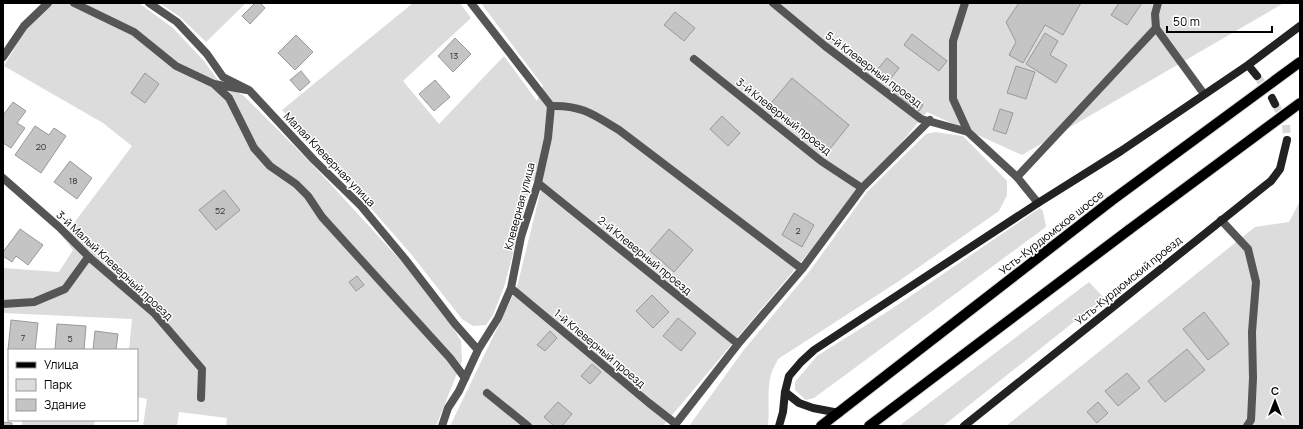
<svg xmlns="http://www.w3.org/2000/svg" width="1303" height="429" font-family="Manrope,sans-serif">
<rect width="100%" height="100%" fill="#fff"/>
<!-- green -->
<path fill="#dcdcdc" d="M53 3H139L173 28 204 61 218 80 244 96 311 163 403 263 452 326 461 341 462 361 436 426H226L227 418 179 412 177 426H143L147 399 137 397V350H129L132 319 3 313V268L59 272 73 250 62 236 71 227 132 146 103 123 4 66 27 27Z
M160 3H246L206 42 180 17Z
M413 3H460L471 18 403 81 439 124 504 56 537 101 543 86 481 3H1284L1022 155 927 112 663 426H450L517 287 542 185 532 180 505 284 493 315 486 325 473 326 462 319 411 254 362 198 318 153 282 110Z
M935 132 963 136 1007 181V195L999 211 899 281 778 359C776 363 774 367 772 371 766 388 770 408 768 426H689L743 351 809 272 867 192 926 134Z
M1300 201V426H1006L1255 227 1289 222Z
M1040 208 1043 211 1046 227 814 398 806 400 795 390V382L817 356 890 310Z
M1089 282 1104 298 943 426H899Z
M22 420H95L94 426H22Z"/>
<!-- building -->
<path fill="#c4c4c4" stroke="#999" d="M255 3H260L265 8 250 24 242 16Z
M1019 3H1081L1063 35 1045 25 1023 63 1009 55 1016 42 1006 22Z
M1119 3H1142L1127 25 1111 15Z
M675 12 695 28 684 41 664 25Z
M1045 33 1058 41 1050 55 1067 65 1056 83 1026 64Z
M912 34 947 61 939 71 904 45Z
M296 35 313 52 295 70 278 53Z
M455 38 471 54 453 72 438 56Z
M887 58 899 68 888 82 875 72Z
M1016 66 1035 72 1026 99 1007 93Z
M301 71 310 82 300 91 290 80Z
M145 73 159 84 145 103 131 93Z
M792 78 849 125 825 155 767 108Z
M435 80 450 97 434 111 419 94Z
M891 84 923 105 919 111 887 89Z
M13 102 26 111 17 123 25 128 11 148 3 143V113L4 114Z
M1000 109 1013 113 1006 134 993 130Z
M722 116 740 133 728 146 710 129Z
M35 126 49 135 54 128 66 136 41 173 15 155Z
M70 161 92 178 77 199 54 182Z
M224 190 240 210 216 230 199 210Z
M794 213 814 225 802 247 782 235Z
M20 229 43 245 28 265 16 256 12 262 3 256V252Z
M669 229 693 250 674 272 650 251Z
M357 276 364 285 356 291 349 282Z
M652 295 669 312 653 328 636 311Z
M1204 312 1229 344 1208 360 1183 329Z
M678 318 696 333 681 351 663 336Z
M11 320 38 323 35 350H8Z
M57 324 86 326 84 350H55Z
M95 331 118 334 116 350H93Z
M550 331 557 338 545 351 537 345Z
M1187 349 1205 370 1165 402 1148 381Z
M592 364 601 372 590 384 581 376Z
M1127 373 1140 388 1118 406 1105 391Z
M558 402 572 414 562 426H554L544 417Z
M1098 402 1108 413 1097 423 1087 412Z
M3 422 12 423V426H3Z"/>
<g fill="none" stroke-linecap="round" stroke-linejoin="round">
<!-- secondary-tunnel -->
<path stroke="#d9d9d9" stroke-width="8" stroke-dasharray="8 4" stroke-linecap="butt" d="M1257 76 1272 98
M1275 104 1286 123 1287 140"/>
<defs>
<path id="primary" d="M821 426 1111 201
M869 426 1130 229"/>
</defs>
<!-- primary casing -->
<use href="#primary" stroke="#dbdbdb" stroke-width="12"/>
<!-- lane -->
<path stroke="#555" stroke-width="8" d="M74 3 134 32 176 66 214 84 247 90
M214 84 229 98 254 148 270 166 296 184 308 196 322 217 450 358 465 378
M1017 177 1156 28
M3 304 34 302 65 289 86 260 90 258"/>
<!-- street -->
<path stroke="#555" stroke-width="8" d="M149 3 177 22 207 54 223 77 249 90 314 160 361 206 405 259 455 324 478 350
M773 3 825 46 921 119 968 132 1017 177 1038 203
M965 3 953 41V99L968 132
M1158 3 1155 14 1156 28 1204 94
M3 57 24 26 48 3
M694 59 821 161 862 188
M551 106C582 105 594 115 619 130L802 269
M3 178 59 227 90 258 154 313 202 369 201 398
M538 183 738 344
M1221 220 1248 249 1256 282 1252 332 1253 378 1251 420 1247 426
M511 288 649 403 676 424
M487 393 528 426
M442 426 448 408 459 391 478 350 498 318 511 288 521 237 538 183 548 138 551 106 471 3
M674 426 738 344 802 269 862 188 930 120"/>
<!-- secondary -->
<path stroke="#222" stroke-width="8" d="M1248 65 1257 76
M1272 98 1275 104
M785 392 799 403 813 408 839 413
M779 426 783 412 785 392 789 376 801 362 814 350 1038 203 1121 151 1248 65 1300 26
M964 426 1271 181 1280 169 1287 140"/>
<!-- primary -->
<use href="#primary" stroke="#000" stroke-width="10"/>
<defs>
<path id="primary-bridge" d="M1111 201 1300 62
M1130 229 1300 103"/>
</defs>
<!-- primary-bridge casing -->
<use href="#primary-bridge" stroke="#dbdbdb" stroke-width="12" stroke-linecap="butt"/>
<!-- primary-bridge -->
<use href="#primary-bridge" stroke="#000" stroke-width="10"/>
</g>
<g text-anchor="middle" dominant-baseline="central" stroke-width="3" stroke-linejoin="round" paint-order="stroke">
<!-- number labels -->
<g font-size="9" fill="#313131">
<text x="454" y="55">13</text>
<text x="41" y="146">20</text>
<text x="73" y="180">18</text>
<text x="220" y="210">52</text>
<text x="798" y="230">2</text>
<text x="23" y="337">7</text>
<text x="70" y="338">5</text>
</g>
<!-- street labels -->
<g font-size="11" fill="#000" stroke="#fff">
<text transform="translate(874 69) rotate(37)">5-й Клеверный проезд</text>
<text transform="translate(784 116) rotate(38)">3-й Клеверный проезд</text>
<text transform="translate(330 159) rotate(46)">Малая Клеверная улица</text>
<text transform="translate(519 206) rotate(-75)">Клеверная улица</text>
<text transform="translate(1051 232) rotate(-38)">Усть-Курдюмское шоссе</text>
<text transform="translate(645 255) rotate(39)">2-й Клеверный проезд</text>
<text transform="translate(115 265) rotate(43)">3-й Малый Клеверный проезд</text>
<text transform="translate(1128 280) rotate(-39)">Усть-Курдюмский проезд</text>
<text transform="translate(600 348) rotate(40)">1-й Клеверный проезд</text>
</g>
</g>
<!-- border -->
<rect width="1303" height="429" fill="none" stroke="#000000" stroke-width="8"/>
<!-- legend -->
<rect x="8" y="349" width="130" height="72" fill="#ffffff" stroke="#999999"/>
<rect x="16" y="362" width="20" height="6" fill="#000000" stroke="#999999"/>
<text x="44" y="369" font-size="12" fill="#000000">Улица</text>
<rect x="16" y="379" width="20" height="12" fill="#dcdcdc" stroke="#999999"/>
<text x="44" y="389" font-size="12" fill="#000000">Парк</text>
<rect x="16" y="399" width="20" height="12" fill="#c4c4c4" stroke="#999999"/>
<text x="44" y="409" font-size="12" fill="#000000">Здание</text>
<!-- north arrow -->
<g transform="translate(1275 401)" stroke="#ffffff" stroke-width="3" paint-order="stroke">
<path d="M0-3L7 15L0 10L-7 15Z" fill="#000000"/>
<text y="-6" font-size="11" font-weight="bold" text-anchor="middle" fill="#000000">С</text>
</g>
<!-- scale -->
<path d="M1167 26v6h105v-6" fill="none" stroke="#000000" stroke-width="2"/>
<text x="1173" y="26" font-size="12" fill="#000000" stroke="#ffffff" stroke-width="3" paint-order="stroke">50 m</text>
</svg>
